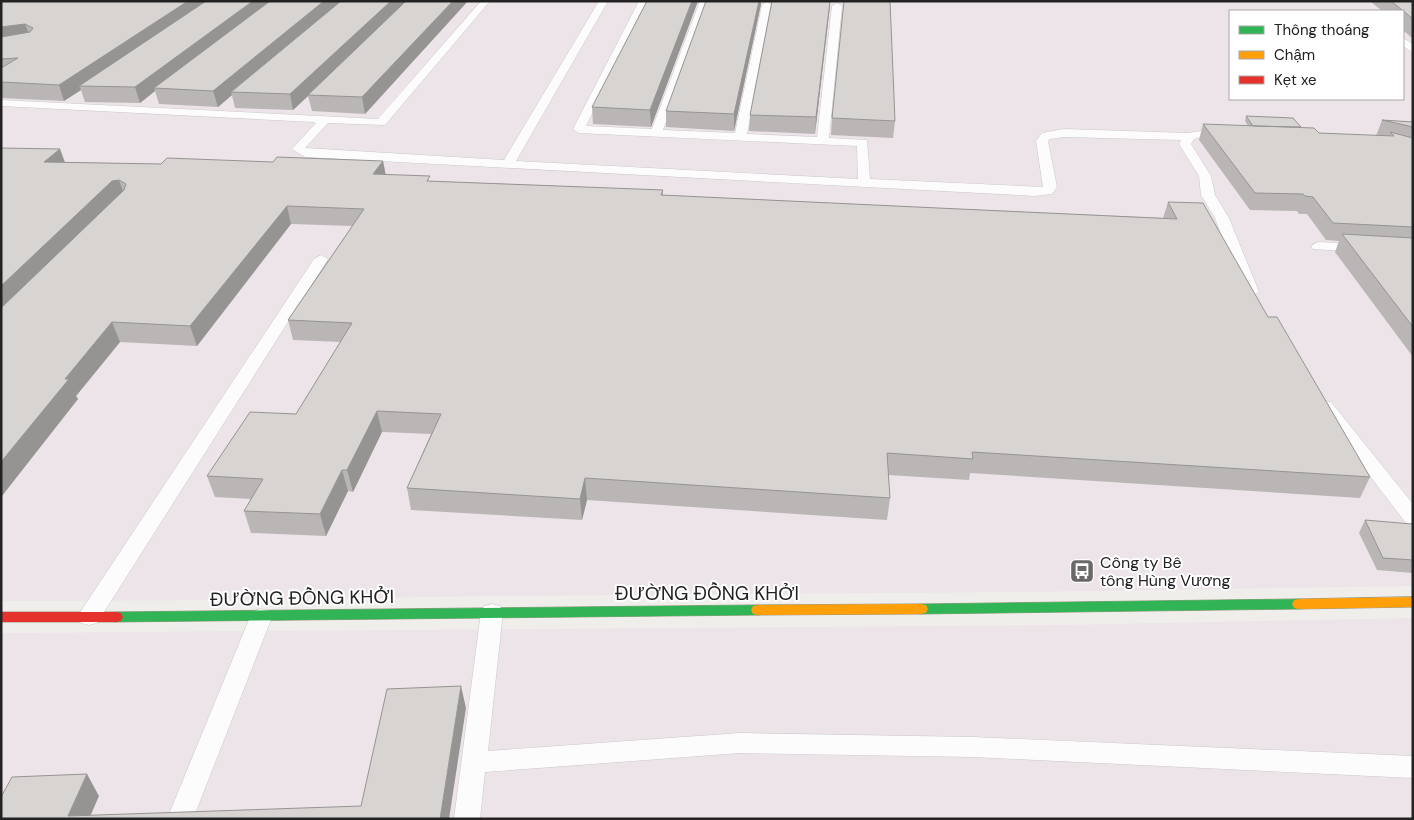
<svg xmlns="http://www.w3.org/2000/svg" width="1414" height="820" font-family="'DM Sans',sans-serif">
<rect width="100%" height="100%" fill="#f0eeeb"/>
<!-- industrial -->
<path fill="#ede4e9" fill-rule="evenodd" d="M1 1H1413V586L1031 592 493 596 270 600 1 601ZM1230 11H1403V99H1230Z
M1413 618V819H1V633L1060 625Z"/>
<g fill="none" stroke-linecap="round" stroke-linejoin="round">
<defs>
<path id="lane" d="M481 1H490L385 125 328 123 305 148 504 160 599 1H608L516 161 858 179 857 146 579 133 573 129 639 1H648L586 126 652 129 700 1H709L663 130 735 133 762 5 767 2 772 5 747 134 817 137 832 6 837 3 842 6 829 138 867 140 870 179 1043 187 1036 141 1042 133 1064 129 1188 133 1201 131V137L1194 139 1191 144 1211 176 1215 195 1229 218 1259 292 1251 297 1243 292 1215 218 1201 195 1199 176 1179 144 1181 140 1064 137 1050 139 1048 141 1057 187 1052 194 1035 196 305 157 292 149 316 123 313 122 1 106V100L378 119Z
M1403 38 1413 44V53L1403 46Z
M1318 242 1360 244 1367 248 1360 252 1313 249 1311 246Z
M321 255 328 259 97 623 89 625 81 623 78 617 81 611 314 259Z
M1325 401 1331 402 1413 504V525L1406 523 1319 410 1316 406 1319 402Z
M492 604 500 606 503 612 488 751 740 733 973 737 1413 756V778L973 757 740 753 485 772 480 819H454L481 612 484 606Z
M261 609 269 611 272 617 193 819H167L250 617 253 611Z"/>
<path id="fast" d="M1299 599 1304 600 1306 604 1304 608 1299 609 921 614 916 613 914 609 916 605 921 604Z
M758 605 763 606 765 610 763 614 758 615 116 622 111 621 109 617 111 613 116 612Z"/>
<path id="slow" d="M1413 597V607L1299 609 1294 608 1292 604 1294 600 1299 599Z
M921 604 926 605 928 609 926 613 921 614 758 615 753 614 751 610 753 606 758 605Z"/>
<path id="jam" d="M1 612H116L121 613 123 617 121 621 116 622H1Z"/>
</defs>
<!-- lane casing -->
<use href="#lane" stroke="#c9c8c7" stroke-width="1"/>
<!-- fast casing -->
<use href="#fast" stroke="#999a82" stroke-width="1"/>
<!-- slow casing -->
<use href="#slow" stroke="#999a82" stroke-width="1"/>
<!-- jam casing -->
<use href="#jam" stroke="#999a82" stroke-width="1"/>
<!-- lane -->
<use href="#lane" fill="#fdfcfc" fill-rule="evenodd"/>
<!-- fast -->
<use href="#fast" fill="#30b455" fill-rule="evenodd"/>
<!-- slow -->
<use href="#slow" fill="#ff9f0a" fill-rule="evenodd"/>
<!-- jam -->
<use href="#jam" fill="#e5322d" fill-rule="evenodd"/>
</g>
<!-- wall -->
<path fill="#b9b6b5" d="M1 1H468L365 114 312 111 308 96 293 110 235 108 232 95 218 107 159 104 155 91 140 103 85 102 81 90 64 101 1 98Z
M698 1 651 127 593 124 592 107Z
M772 1H830L815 134 749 131 750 115Z
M1370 1H1413V39L1403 30V11H1382Z
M761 4 734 131 666 127V111Z
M1246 116 1301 127 1319 133 1376 136 1382 120 1413 122V357L1335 252 1339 241 1326 240 1307 214H1299L1297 211 1250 210 1199 140 1203 124 1248 126 1245 121Z
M832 118 895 121 893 138 831 135Z
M1 148 60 149 65 162 161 164 383 161 386 175 431 181 663 190V195L938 208 1163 218 1168 202 1268 317 1370 477 1360 498 970 473 969 480 888 475 890 498 887 520 587 500 582 520 411 510 407 488 431 434 382 432 353 492 348 491 326 536 251 533 244 511 251 499 215 497 207 476 296 414 341 342 293 340 288 320 352 226 291 224 197 346 120 342 76 396 78 399 1 496Z
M1365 520 1413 525V573L1377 570 1359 533Z"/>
<!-- shaded-wall -->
<path fill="#969493" d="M188 1H213L79 86 81 90 64 101 59 85Z
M253 1H276L154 88 155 91 140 103 135 87Z
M324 1H344L231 92 232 95 218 107 213 91Z
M391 1H408L308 95V96L293 110 290 94Z
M453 1H468L365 114 362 97Z
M692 1H698L651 127 650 110Z
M759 1H761V4L734 131V114Z
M830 1V6L815 134 816 117Z
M25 24 31 38 1 43V27Z
M60 149 66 166 44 162Z
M383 161 386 178 373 174Z
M119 180 125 197 1 313V286L112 181Z
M287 206 291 224 197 346 190 326Z
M112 322 120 342 76 396 78 399 2 496 1 462 65 379Z
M377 411 382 432 353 492 347 470Z
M342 470 348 491 326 536 320 514Z
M585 478 587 500 582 520 580 499Z
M461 686 466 708 449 819H440Z
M87 774 99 796 89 819 68 816Z"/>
<!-- building -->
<path fill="#d7d4d2" stroke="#969493" d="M1 1H188L59 85 1 82V68L18 58 1 59V37L30 32 33 28 25 24 1 27Z
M206 1H253L135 87 79 86Z
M270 1H324L213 91 154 88Z
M341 1H391L290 94 231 92Z
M406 1H453L362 97 308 95Z
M647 1H692L650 110 592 107Z
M706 1H759L734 114 666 111Z
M772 1H830L816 117 750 115Z
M844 1H890L895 121 832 118Z
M1391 1H1413V19Z
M1246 116 1293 118 1301 127 1253 126Z
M1382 120 1413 122V127Z
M1203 124 1314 128 1319 133 1394 136 1390 132 1413 138V227L1333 223 1313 197 1305 196 1303 194 1255 193Z
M1 148 60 149 44 162 161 164 167 158 273 162 277 157 383 161 373 174 430 176 427 181 663 190 661 195 938 208 1177 219 1168 202 1203 203 1268 317H1277L1284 329 1370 477 972 452 973 459 887 453 890 498 585 478 580 499 407 488 441 414 377 411 347 470H342L320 514 244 511 263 479 207 476 250 412 296 414 352 323 288 320 364 209 287 206 190 326 112 322 65 379H69L1 462V308L124 190 126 184 119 180 112 181 1 286Z
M1342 234 1413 238V327Z
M1365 520 1412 524 1413 525V560L1383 558Z
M461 686 440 819H1V797L12 777 87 774 68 816 361 806 387 689Z"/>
<!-- icons -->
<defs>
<symbol id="bus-square" viewBox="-11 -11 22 22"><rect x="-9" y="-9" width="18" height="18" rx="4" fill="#6a6968" stroke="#fff"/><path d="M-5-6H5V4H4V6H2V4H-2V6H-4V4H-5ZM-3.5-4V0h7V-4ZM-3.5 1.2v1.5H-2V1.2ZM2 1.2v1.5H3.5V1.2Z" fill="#fff"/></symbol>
</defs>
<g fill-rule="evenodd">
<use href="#bus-square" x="1068" y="557" width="28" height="28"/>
</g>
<g text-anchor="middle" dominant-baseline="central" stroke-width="4" stroke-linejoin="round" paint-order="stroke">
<!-- poi labels -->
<g font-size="16" fill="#222" stroke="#fff" text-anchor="start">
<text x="1100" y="562">Công ty Bê<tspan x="1100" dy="18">tông Hùng Vương</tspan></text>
</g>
<!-- near-street labels -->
<g font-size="19" fill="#222" stroke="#fff">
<text x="707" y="593">ĐƯỜNG ĐỒNG KHỞI</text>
<text transform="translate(302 598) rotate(-1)">ĐƯỜNG ĐỒNG KHỞI</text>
</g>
</g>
<!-- border -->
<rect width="1414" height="820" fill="none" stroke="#222222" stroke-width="5"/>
<!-- legend -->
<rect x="1229" y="10" width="175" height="90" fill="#ffffff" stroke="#a7a7a7"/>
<rect x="1239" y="26" width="25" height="8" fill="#30b455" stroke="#a7a7a7"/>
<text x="1274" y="35" font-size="15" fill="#222222">Thông thoáng</text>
<rect x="1239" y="51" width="25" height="8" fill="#ff9f0a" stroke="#a7a7a7"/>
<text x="1274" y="60" font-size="15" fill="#222222">Chậm</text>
<rect x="1239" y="76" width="25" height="8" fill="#e5322d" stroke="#a7a7a7"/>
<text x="1274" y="85" font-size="15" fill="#222222">Kẹt xe</text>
</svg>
